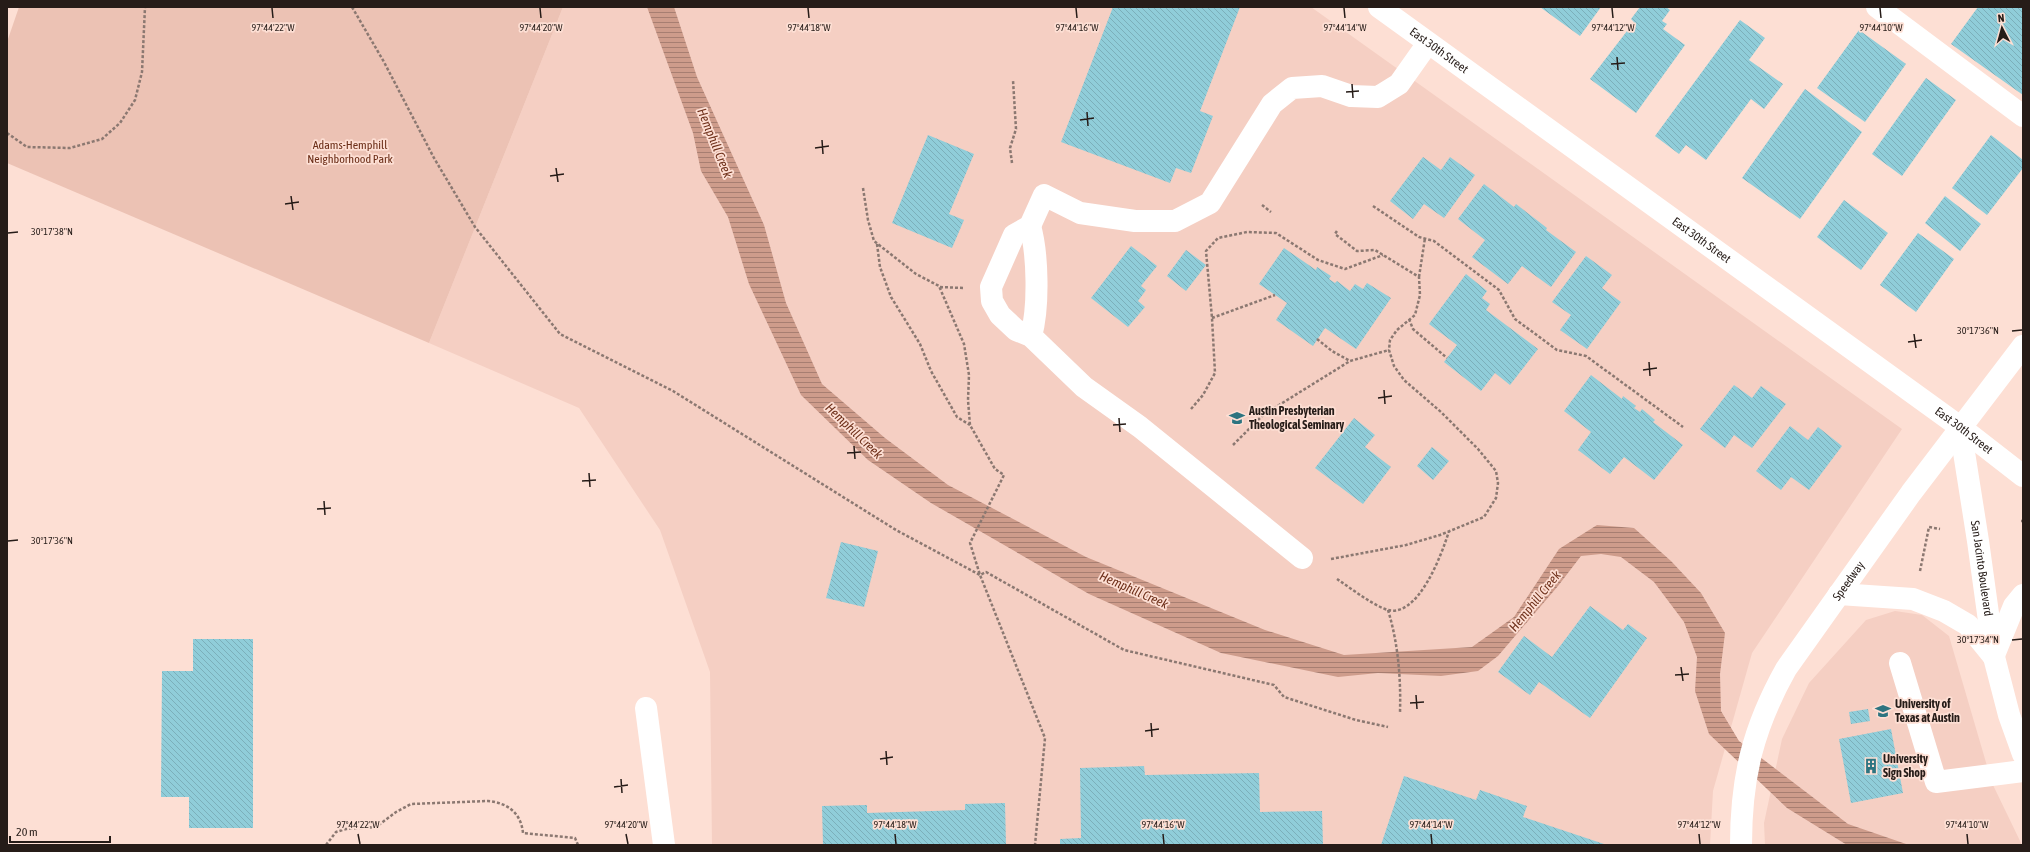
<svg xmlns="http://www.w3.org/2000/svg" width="2030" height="852" font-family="'Asap Condensed',sans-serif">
<defs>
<pattern id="water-rules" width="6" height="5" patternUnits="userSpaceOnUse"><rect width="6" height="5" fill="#ce9c8b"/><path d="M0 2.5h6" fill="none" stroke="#a77e71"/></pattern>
<pattern id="building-back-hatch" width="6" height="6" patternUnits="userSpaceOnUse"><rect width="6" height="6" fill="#90cdd9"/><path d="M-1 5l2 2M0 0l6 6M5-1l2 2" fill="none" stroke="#7cafba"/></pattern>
</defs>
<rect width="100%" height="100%" fill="#fddfd4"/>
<!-- built -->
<path fill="#f5cfc3" d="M563 7H1311L1902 429 1752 653 1713 791 1710 845H712L710 672 660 530 579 408 429 343Z
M1895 611 1922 615 1949 636 1992 783 2022 845H1765L1764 823 1782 739 1809 683 1866 620Z"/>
<!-- green -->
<path fill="#ecc2b4" d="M19 7H563L429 343 7 163V42Z"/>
<!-- water -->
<path fill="url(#water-rules)" d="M647 7H674L697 77 764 225 786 303 822 384 885 438 948 485 1086 557 1265 630 1344 655 1472 647 1514 617 1559 549 1597 525 1634 528 1671 561 1701 593 1725 633 1720 674 1721 711 1739 741 1848 824 1909 845H1847L1787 808 1709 734 1695 691 1697 657 1684 622 1654 582 1621 557 1601 554 1581 556 1558 586 1498 656 1478 671 1441 676 1378 673 1338 677 1221 653 1089 594 931 503 868 460 801 395 749 284 728 217 701 171 693 133Z"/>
<!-- building -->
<path fill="url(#building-back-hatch)" d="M1113 7H1240L1200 111 1213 116 1191 173 1176 168 1170 183 1061 142Z
M1540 7H1601L1580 36Z
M1640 7H1666L1670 10 1662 21 1667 24 1663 29 1685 45 1636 113 1590 79 1634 22 1631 19Z
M1978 7H2023V95L1951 44Z
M1740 20 1765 38 1749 60 1783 84 1764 109 1751 99 1706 160 1686 145 1679 154 1655 136Z
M1859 30 1906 64 1865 122 1817 88Z
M1926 78 1956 100 1902 176 1872 154Z
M1805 89 1862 132 1800 219 1742 178Z
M928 135 974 154 949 214 964 220 952 248 892 223Z
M1991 135 2023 160V168L1987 215 1952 188Z
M1423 157 1441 170 1450 157 1475 175 1444 218 1424 204 1413 219 1390 201Z
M1484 184 1514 207 1516 204 1547 228 1546 230 1576 252 1551 287 1522 266 1508 284 1472 257 1485 240 1458 219Z
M1945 196 1981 224 1960 251 1925 223Z
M1844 200 1888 233 1861 270 1817 237Z
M1918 233 1954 259 1916 312 1880 285Z
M1131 246 1157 266 1141 286 1146 290 1138 301 1145 307 1128 327 1091 298Z
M1284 248 1316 270 1317 267 1331 276 1329 279 1335 283 1337 281 1350 291 1355 284 1363 289 1367 283 1391 298 1356 349 1325 328 1313 346 1276 320 1287 303 1259 284Z
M1186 250 1206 265 1186 291 1167 276Z
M1586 256 1612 275 1602 288 1621 302 1587 349 1560 330 1571 315 1552 302Z
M1466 274 1487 291 1482 298 1490 304 1486 310 1538 349 1510 385 1495 373 1481 391 1444 362 1457 345 1429 324Z
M1591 375 1622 399 1623 396 1636 406 1634 408 1640 412 1642 409 1655 420 1653 422 1683 445 1654 480 1624 457 1610 474 1578 450 1591 432 1564 411Z
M1734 385 1752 398 1761 386 1786 404 1752 448 1734 435 1725 448 1700 429Z
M1354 418 1375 435 1365 447 1391 467 1363 504 1315 468Z
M1790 426 1808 440 1818 427 1842 446 1809 490 1791 477 1781 490 1756 471Z
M1432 447 1449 461 1433 480 1417 466Z
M841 542 878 551 864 607 826 598Z
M1590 606 1623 630 1628 624 1647 638 1590 718 1539 682 1530 695 1498 672 1524 636 1552 657Z
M193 639H253V828H189V797H161L162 671H193Z
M1868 709 1870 721 1851 724 1849 712Z
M1891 729 1903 793 1851 803 1839 739Z
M1144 766 1145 775 1259 773 1260 812 1322 811 1323 845H1060V839L1081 838 1080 768Z
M1404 776 1476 800 1480 790 1527 806 1523 817 1607 845H1381Z
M1005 803 1006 845H823L822 806 867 805V813L965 810V804Z"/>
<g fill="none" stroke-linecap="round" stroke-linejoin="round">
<!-- path -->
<path stroke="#8b7871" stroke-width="2.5" stroke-dasharray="3 2" stroke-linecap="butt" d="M352 7 384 62 434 158 475 227 560 334 673 391 896 530 980 575 986 572 1124 650 1274 685 1284 697 1356 720 1388 727
M7 133 27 147 70 148 102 139 120 123 135 100 142 72 145 7
M1012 163 1010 148 1016 129 1013 80
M863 188 868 220 874 241 916 274 939 286 964 344 969 375 968 400 970 425 995 469 1004 475 970 543 980 575 1045 738 1035 845
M1262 205 1271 212
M1373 206 1419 237 1434 241 1499 290 1515 319 1557 350 1586 356 1683 427
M877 244 880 267 891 297 920 344 931 371 957 417 970 425
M1419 277 1425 238
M940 287 963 288
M1212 318 1275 295
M1409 319 1413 329 1447 358
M1317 339 1332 351 1350 361
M1191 409 1203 395 1215 373 1212 318 1206 251 1218 238 1247 232 1276 233 1318 260 1345 269 1383 255
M1233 445 1263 415 1350 361 1389 350
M2021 521H2023
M1331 559 1406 545 1440 535 1484 517 1496 498 1498 483 1496 471 1478 449 1441 412 1404 380 1394 366 1389 350 1390 340 1397 330 1415 315 1420 295 1419 277 1375 250 1357 251 1335 234 1337 231
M1920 571 1929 527 1940 529
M1337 579C1352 589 1368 602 1385 609 1417 622 1442 554 1449 531
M1388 610C1398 643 1401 677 1400 712
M326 845 336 832 346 829 376 827 396 812 411 804 488 801C508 803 521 813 523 833L575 838 578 845"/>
<!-- minor -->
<g stroke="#fff" stroke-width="22">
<path id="s1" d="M1379 7 1960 427 2023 476"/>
<path d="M1877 7 2023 116"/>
<path d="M1030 226C1038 254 1039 308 1031 336"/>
<path id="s2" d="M1960 427 1978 541 1994 657 2009 715 2023 754"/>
<path d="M1302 558 1140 427 1084 387 1031 336 1016 330 1000 315 992 301 991 287 1014 235 1030 226 1044 195 1080 213 1135 221H1175L1210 203 1272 104 1292 88 1322 86 1351 96 1378 97 1399 84 1428 43"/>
<path d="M1839 594 1913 599 1944 611 1968 625 1994 657"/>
<path d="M1994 655 2014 606 2023 595"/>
<path d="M1900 663 1936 782 2023 771"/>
<path d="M646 708 664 845"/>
<path id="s3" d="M1741 845C1741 777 1753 728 1786 669L1911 493 2023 346"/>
</g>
</g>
<!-- ticks -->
<path fill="none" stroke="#261c18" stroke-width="1.5" d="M272 8 273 18M540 8 541 18M808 8 809 18M1076 8 1077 18M1344 8 1345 18M1612 8 1613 18M1880 8 1881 18M1617 57 1618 70M1611 64 1625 63M1352 84 1353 98M1346 92 1359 91M1087 112 1088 126M1080 120 1094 118M822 140 823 154M815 148 829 146M556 168 558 182M550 176 564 174M291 196 293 210M285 204 299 202M8 233 18 232M2012 331 2022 330M1914 334 1916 348M1908 342 1922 340M1649 362 1650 376M1643 370 1657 368M1384 390 1385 404M1378 398 1392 396M1119 418 1120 432M1113 425 1126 424M854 446 855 459M847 453 861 452M589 473 590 487M582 481 596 480M324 501 325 515M317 509 331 508M8 541 18 540M2012 640 2022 639M1681 667 1683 681M1675 675 1689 674M1416 695 1417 709M1410 703 1424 702M1151 723 1152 737M1145 731 1159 729M886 751 887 765M880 759 893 757M621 779 622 793M614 787 628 785M358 834 360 844M626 834 628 844M895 834 896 844M1163 834 1164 844M1431 834 1432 844M1699 834 1700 844M1967 834 1968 844"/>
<!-- icons -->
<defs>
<symbol id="university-bare" viewBox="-9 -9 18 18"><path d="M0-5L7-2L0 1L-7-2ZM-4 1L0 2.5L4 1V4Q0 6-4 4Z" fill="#2d7480" stroke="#fddfd4" stroke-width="2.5" paint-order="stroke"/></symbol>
<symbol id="building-bare" viewBox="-9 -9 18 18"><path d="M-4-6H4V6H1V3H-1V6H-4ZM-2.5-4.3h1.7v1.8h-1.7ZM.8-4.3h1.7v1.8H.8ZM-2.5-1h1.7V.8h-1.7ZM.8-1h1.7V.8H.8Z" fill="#2d7480" stroke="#fddfd4" stroke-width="2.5" paint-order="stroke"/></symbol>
</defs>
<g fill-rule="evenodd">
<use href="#university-bare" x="1226" y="407" width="22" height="22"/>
<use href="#university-bare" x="1872" y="700" width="22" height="22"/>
<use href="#building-bare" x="1860" y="755" width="22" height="22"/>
</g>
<g text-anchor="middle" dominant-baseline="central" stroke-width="3.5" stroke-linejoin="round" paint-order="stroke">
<!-- street labels -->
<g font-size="12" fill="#261c18" stroke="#fddfd4">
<text stroke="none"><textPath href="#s1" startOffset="74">East 30th Street</textPath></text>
<text stroke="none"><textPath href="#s1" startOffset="398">East 30th Street</textPath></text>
<text stroke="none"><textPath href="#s1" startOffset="722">East 30th Street</textPath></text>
<text stroke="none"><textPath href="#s2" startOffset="143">San Jacinto Boulevard</textPath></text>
<text stroke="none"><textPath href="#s3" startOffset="292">Speedway</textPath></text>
</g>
<!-- park labels -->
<g font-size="12" fill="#6b2d17" stroke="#fddfd4">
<text x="350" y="145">Adams-Hemphill<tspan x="350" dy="14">Neighborhood Park</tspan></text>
</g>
<!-- poi labels -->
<g font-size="12" font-weight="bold" fill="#261c18" stroke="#fddfd4" text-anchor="start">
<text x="1249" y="411">Austin Presbyterian<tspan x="1249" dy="14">Theological Seminary</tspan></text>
<text x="1895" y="704">University of<tspan x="1895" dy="14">Texas at Austin</tspan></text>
<text x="1883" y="759">University<tspan x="1883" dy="14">Sign Shop</tspan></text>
</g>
<!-- water labels -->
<g font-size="13" font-style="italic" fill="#6f311b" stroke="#fddfd4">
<text transform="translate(715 143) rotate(68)">Hemphill Creek</text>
<text transform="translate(854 431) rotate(44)">Hemphill Creek</text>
<text transform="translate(1134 590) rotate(24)">Hemphill Creek</text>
<text transform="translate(1535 601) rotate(-51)">Hemphill Creek</text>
</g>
</g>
<g font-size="10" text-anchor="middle" fill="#261c18" stroke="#fddfd4" stroke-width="3.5" stroke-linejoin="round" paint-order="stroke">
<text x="273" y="31">97°44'22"W</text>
<text x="541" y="31">97°44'20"W</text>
<text x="809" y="31">97°44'18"W</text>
<text x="1077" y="31">97°44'16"W</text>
<text x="1345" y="31">97°44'14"W</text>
<text x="1613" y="31">97°44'12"W</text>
<text x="1881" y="31">97°44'10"W</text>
<text x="52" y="235">30°17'38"N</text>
<text x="1978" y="334">30°17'36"N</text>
<text x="52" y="544">30°17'36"N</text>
<text x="1978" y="643">30°17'34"N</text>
<text x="358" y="828">97°44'22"W</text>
<text x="626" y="828">97°44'20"W</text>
<text x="895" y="828">97°44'18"W</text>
<text x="1163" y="828">97°44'16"W</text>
<text x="1431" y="828">97°44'14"W</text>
<text x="1699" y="828">97°44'12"W</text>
<text x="1967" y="828">97°44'10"W</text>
</g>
<!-- border -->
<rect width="2030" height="852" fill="none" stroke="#261c18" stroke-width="16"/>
<!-- north arrow -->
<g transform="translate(2002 28) rotate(354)" stroke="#fddfd4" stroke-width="3" paint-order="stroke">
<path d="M0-3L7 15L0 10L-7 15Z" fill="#261c18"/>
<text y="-6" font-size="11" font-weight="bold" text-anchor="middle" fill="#261c18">N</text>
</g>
<!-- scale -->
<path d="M10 836v6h100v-6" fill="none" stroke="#261c18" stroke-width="2"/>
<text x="16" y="836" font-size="12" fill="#261c18" stroke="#fddfd4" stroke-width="3" paint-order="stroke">20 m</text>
</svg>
